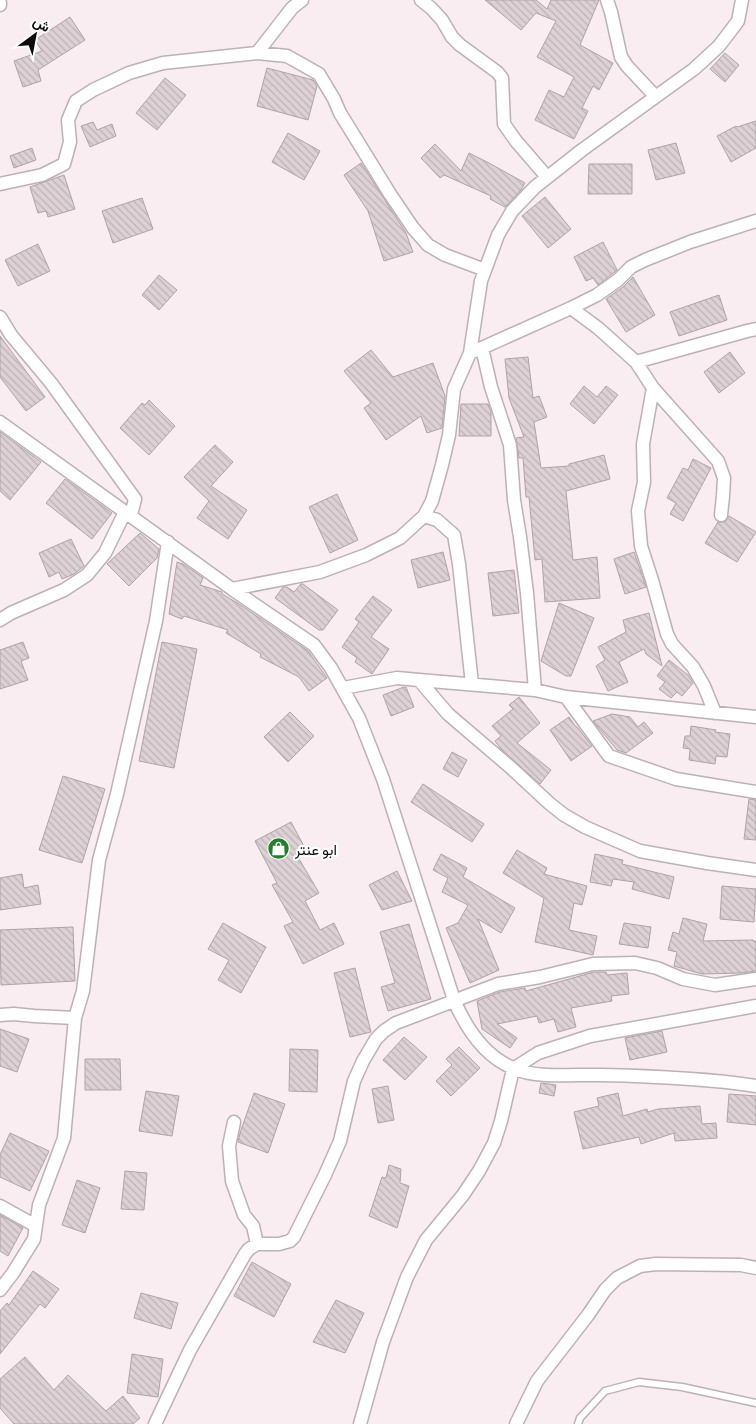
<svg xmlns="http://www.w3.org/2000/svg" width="756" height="1424" font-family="'Titillium Web',Vazirmatn,sans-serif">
<defs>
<pattern id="building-back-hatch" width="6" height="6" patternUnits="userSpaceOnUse" patternTransform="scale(1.25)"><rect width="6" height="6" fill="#ddd1d5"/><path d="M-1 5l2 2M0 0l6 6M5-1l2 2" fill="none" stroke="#bcb2b6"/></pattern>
</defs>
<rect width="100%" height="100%" fill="#f9edf1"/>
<!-- building -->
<path fill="url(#building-back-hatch)" stroke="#afa3a7" d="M485 0H536L547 9 551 0H599L580 45 613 63 599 90 593 86 582 108 588 111 574 139 535 120 549 90 564 97 574 77 537 57 556 21 536 13 521 30Z
M70 17 85 40 38 70 41 81 23 87 14 61 42 51 35 40Z
M725 53 739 65 725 82 710 69Z
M267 68 313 80 317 86 308 120 257 106Z
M165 78 186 95 157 130 136 113Z
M756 121V148L731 162 717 136 736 126 737 127Z
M93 122 97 130 112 124 116 136 90 147 81 126Z
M288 133 320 151 304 180 272 162Z
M676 143 685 173 656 180 648 150Z
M435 144 461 171 469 153 489 163 525 183 521 190 505 207 490 199 491 196 444 175 440 178 421 158Z
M32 148 36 160 14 168 10 156Z
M361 163 406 233 413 252 384 261 368 211 344 175Z
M589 164H632V194H588Z
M64 175 75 209 48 217 46 211 38 213 30 187Z
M545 197 571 229 548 248 522 216Z
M142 198 153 229 113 243 102 211Z
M603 242 617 270 598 285 593 278 586 281 574 257Z
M38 244 50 271 18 286 5 260Z
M159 275 177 290 159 310 142 295Z
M633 277 655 315 626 332 606 299 623 287Z
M719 295 727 320 679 336 670 312Z
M0 336 45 397 26 411 0 377Z
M371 350 393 377 433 363 445 396 442 428 427 433 421 416 386 440 364 408 371 403 344 371Z
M730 352 745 373 719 393 704 372Z
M528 357 533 398 539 396 547 417 534 422 541 468 569 466V464L604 455 610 479 566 491 573 560 597 557 600 598 545 602 542 559 535 560 529 497H526L523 458H519L516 438 524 437 509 398 505 359Z
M584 386 597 397 606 386 618 395 594 424 570 404Z
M149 400 175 426 149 455 120 428 142 403 145 405Z
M461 404H488L491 412V436H459Z
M0 432 41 462 10 500 0 491Z
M215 445 233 462 211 486 247 510 228 539 197 518 209 501 184 477Z
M693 459 711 468 683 521 670 514 676 503 667 498 683 468 688 470Z
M65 479 112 513 92 539 46 503Z
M337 494 358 540 330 553 309 507Z
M729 516 756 532 737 562 705 543 718 522H725Z
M140 533 159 549 157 558 129 586 107 564Z
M71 539 84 566 74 574 62 579 59 572 49 577 39 553Z
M443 552 450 580 418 588 411 560Z
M634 552 646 587 625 594 614 559Z
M177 562 183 564 203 578 200 585 222 592V594L239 604 308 651 327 678 309 691 299 677 260 657 261 654 226 633 228 630 184 616 182 619 169 614Z
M514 570 519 613 493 616 488 573Z
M301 584H303L338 610 323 630H319L275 598 283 587H287L294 592Z
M373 596 392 610 371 637 389 649 372 674 355 662 357 658 342 647 359 622 355 619Z
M559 603 594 618 571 676H566L541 661Z
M649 613 662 666 646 654 644 649 619 662 628 682 608 691 596 666 605 660 598 647 626 632 623 620Z
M23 642 29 658 21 661 28 680 0 689V650Z
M162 642 197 649 174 768 139 761Z
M669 660 688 675 693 683 682 696 677 692 671 698 659 689 665 682 657 676Z
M404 687H406L414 707 391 716 383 695Z
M519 697 540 723 517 743 551 770 540 784 501 749 495 741 501 736 492 726 513 709 509 705Z
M290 712 314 736 288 762 264 737Z
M612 714 630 717 638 727 644 722 653 733 626 753 617 750 593 721Z
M569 717 576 727H577L592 746 571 761 550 730Z
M691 726 716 730 715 732 730 734 727 757 716 756 715 764 689 760 690 749 683 748 685 736H690Z
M452 752 467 760 458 777 443 769Z
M63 776 105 789 82 863 39 850Z
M423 784 484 824 472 842 411 802Z
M749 799 756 800V840L744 839Z
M291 822 305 848 295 852 319 893 305 901 320 930 334 923 344 944 303 964 284 926 293 922 272 885 277 883 255 841Z
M517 850 547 868 544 874 587 886 582 905 574 903 569 930 597 936 593 955 535 942 544 898 503 873Z
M441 854 467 868 463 877 515 908 501 933 478 919 499 970 470 983 446 928 458 923 468 905 442 892 448 878 433 870Z
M595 854 623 860 622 864 674 877 669 899 632 889 634 882 613 879 611 886 590 882Z
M397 871 412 901 382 910 369 885Z
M22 874 24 888 38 885 41 904 0 910V878Z
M722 886 756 889 754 922 720 919Z
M683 918 707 924 703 941 753 940V941H756V971L741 973 702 974 674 966 677 952 668 950 673 932 679 934Z
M223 923 266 947 241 993 218 980 229 960 208 949Z
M624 923 651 927 648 948 619 944Z
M409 924 431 999 388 1011 381 987 395 983 380 932Z
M73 927 75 981 1 985 0 930Z
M355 968 371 1032 350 1037 334 973Z
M594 972H606L607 975 627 973 629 994 611 996 612 1001 571 1008 576 1027 558 1032 554 1019 539 1023 537 1016 497 1024 517 1038 510 1048 482 1029 477 1001 500 992 525 988 526 991Z
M0 1029 29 1039 17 1072 0 1066Z
M662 1031 667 1052 630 1060 625 1038Z
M404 1037 427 1057 405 1080 383 1060Z
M459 1047 480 1068 451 1096 436 1081 452 1065 446 1059Z
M290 1049 318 1050 317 1092 289 1091Z
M85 1059H120L121 1090H85Z
M541 1083 556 1085 554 1096 539 1093Z
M388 1086 394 1120 378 1123 372 1089Z
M146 1091 179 1096 172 1136 139 1131Z
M254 1093 285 1104 268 1153 238 1142 240 1133Z
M618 1093 623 1116 647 1109 648 1112 658 1109 700 1106 702 1124 716 1123 717 1138 675 1141 674 1133 641 1144 639 1137 583 1149 574 1112 599 1106 597 1098Z
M729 1094 756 1096V1125L727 1122Z
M10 1133 49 1151 30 1191 0 1177V1155Z
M389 1165 401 1169 400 1183 409 1186 397 1228 369 1216 382 1177 386 1178Z
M125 1171 147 1173 144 1210 121 1209Z
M77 1180 100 1188 85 1233 62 1225Z
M0 1215 23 1228 8 1256 0 1251Z
M252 1262 291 1284 274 1317 234 1296Z
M33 1271 59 1289 45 1308 40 1304 0 1354V1311L7 1303 9 1305Z
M141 1293 178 1303 171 1329 134 1318Z
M336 1300 364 1313 345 1353 313 1342Z
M132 1354 163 1359 158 1397 127 1393Z
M25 1357 54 1390 68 1375 106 1411 123 1396 140 1418 133 1424H14L0 1408V1379Z"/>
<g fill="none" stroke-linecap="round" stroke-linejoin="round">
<defs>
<path id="lane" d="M578 1424 580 1418 605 1391 639 1382 682 1387 756 1403"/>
<path id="street" d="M421 0 431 8 442 20 452 37 460 45 497 72 502 78 504 124 516 141 547 177
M607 0 611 12 621 57 627 66 655 96
M0 3V5
M257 53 292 8 302 0
M0 184 42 175 64 164 70 142 68 120 76 101 93 90 129 73 163 63 257 53 287 56 319 74 334 99 340 113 390 194 413 228 428 245 445 255 485 270
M571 308 597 295 618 280 631 267 645 260 690 242 756 221
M0 317 11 335 51 383 135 499 131 515
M482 348 491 387 510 445 514 500 520 537 527 593 535 690
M475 351 571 308 598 328 636 362 747 331 756 329
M636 362 653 388 718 461 724 478 723 496 721 515
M653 388 643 444 644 482 638 511 641 546 652 580 667 634 672 644 693 667 704 686 715 713
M0 422 232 589 314 645 331 668 359 718 383 779 454 1000C466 1028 484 1056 513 1068 536 1079 574 1074 600 1075 652 1076 704 1078 756 1086
M424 516 437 520 454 535 459 564 472 684
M232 589 320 572 366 555 400 538 424 516 432 501 442 465 449 435 454 389 470 353 481 281 498 235 512 211 535 187 582 150 694 69 719 46 738 21 742 0
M0 620 11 613 64 590 87 575 105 553 125 512
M419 680 448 714 509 766 549 803 564 815 585 827 640 851 707 863 756 870
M343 688 397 678 419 680 535 690 566 697 756 717
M566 697 609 756 676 779 756 792
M0 1015 14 1014 34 1016 75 1018 83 991 99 860 117 794 156 621 168 542
M234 1122 229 1146 232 1181 244 1215 253 1226 257 1244
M0 1206 36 1226
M0 1290 13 1273 34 1239 39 1205 64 1138 75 1018
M155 1424 190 1350 245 1254 249 1249 257 1244H279L290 1241 294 1237 325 1175 340 1141 354 1081 363 1061 376 1039 384 1031 396 1023 498 984 540 977 593 964 635 963 657 968 683 979 715 985 756 979
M360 1424 383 1342 407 1277 426 1240 463 1195 479 1171 494 1143 501 1121 513 1069 538 1053 590 1036 756 1006
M516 1424 537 1381 588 1315 605 1290 617 1278 640 1266 656 1264 741 1265 756 1268"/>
</defs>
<!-- lane casing -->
<use href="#lane" stroke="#bcb1b5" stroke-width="9"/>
<!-- street casing -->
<use href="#street" stroke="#bcb1b5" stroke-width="15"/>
<!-- lane -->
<use href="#lane" stroke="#fff" stroke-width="6"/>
<!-- street -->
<use href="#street" stroke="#fff" stroke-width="12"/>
</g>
<!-- icons -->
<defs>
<symbol id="shop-disc" viewBox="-11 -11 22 22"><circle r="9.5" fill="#247e2d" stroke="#fefefe"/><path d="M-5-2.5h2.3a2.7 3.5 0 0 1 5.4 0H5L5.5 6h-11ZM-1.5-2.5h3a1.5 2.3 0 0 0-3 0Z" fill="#fff"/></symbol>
</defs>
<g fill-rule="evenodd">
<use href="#shop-disc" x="266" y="836" width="25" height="25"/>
</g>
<g text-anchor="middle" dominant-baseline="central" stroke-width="4.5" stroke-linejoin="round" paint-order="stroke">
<!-- poi labels -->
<g font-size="15" fill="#0e0a0b" stroke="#fefefe" text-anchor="start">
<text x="295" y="849">ابو عنتر</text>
</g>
</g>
<!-- north arrow -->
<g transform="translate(35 35) rotate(32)" stroke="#fefefe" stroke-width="4" paint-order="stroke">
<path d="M0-4L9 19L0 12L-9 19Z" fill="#0e0a0b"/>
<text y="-8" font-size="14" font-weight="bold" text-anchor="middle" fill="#0e0a0b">ش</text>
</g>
</svg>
